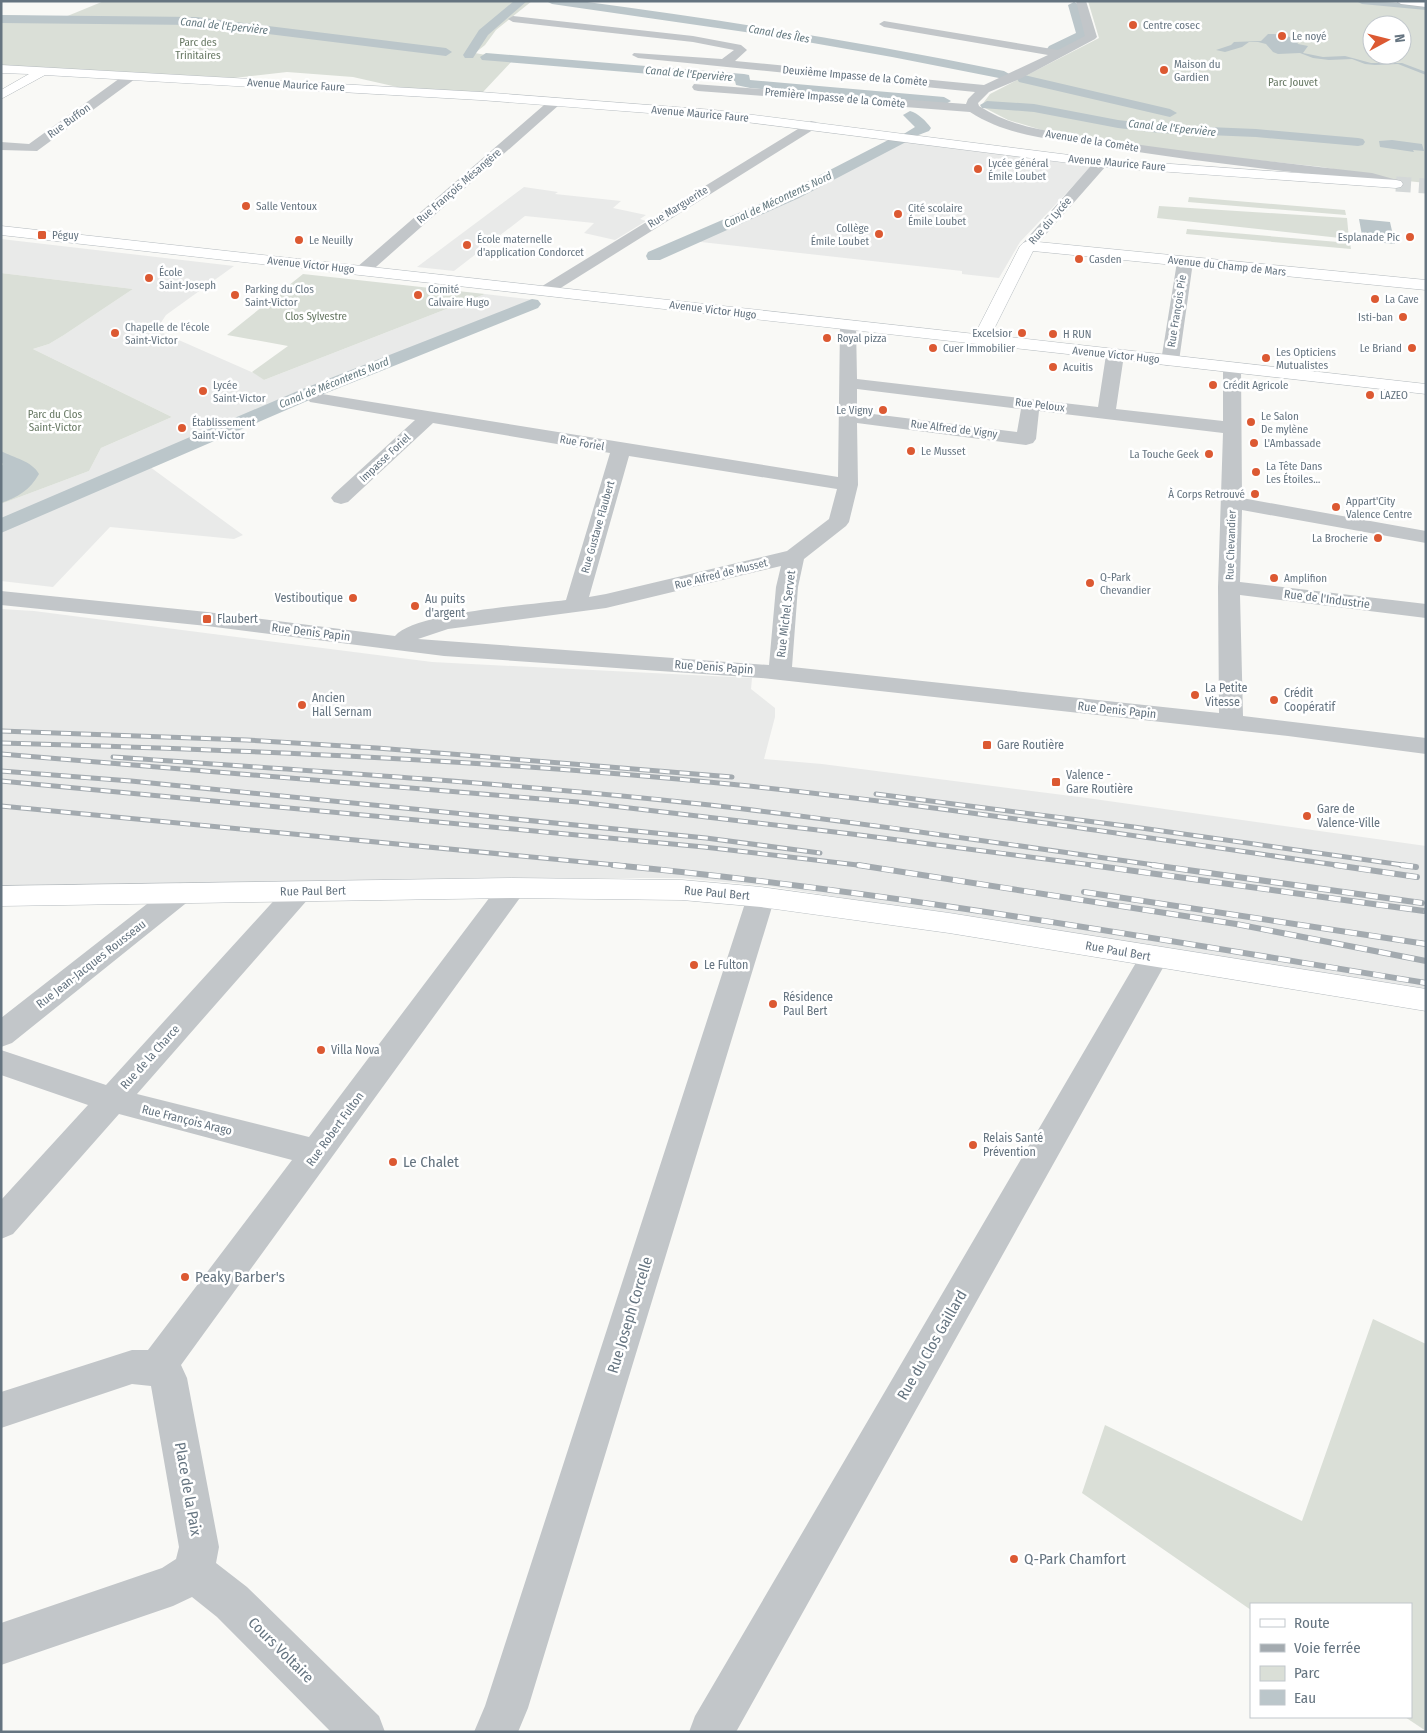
<svg xmlns="http://www.w3.org/2000/svg" width="1427" height="1733" font-family="'Fira Sans Condensed',sans-serif">
<rect width="100%" height="100%" fill="#f9f9f6"/>
<!-- built -->
<path fill="#e9eae9" d="M904 139 1091 167 1020 242 999 278 962 274V271L692 241 833 176Z
M524 187 558 192 555 194 621 201 613 208 646 215 640 219 646 221 615 240 584 233 594 223 525 216 454 271 417 267Z
M1 239 234 266 166 315 156 330 256 374 264 380 485 294 536 300 279 403 145 461 146 464 243 535 234 539 110 527 53 587 1 581V504L89 471 101 448 172 417 33 349 49 344 64 335 133 289 1 273Z
M1 609 34 611 432 662 752 678 751 689 775 708V717L764 759 822 764 1087 798 1426 846V990L768 886 681 878H514L243 883 1 885Z"/>
<!-- green -->
<path fill="#dadfd7" fill-rule="evenodd" d="M104 1H532L496 30 485 45 475 53 513 60 483 92 406 89 353 77 287 72 225 79 1 67V15L65 17Z
M1088 1H1376L1426 6V183L1389 179 1322 167 1181 152 1042 130 1008 120 981 106 990 94 1099 38ZM1372 25H1402V55H1372Z
M1189 197 1345 210 1346 215 1188 202Z
M1159 206 1347 218 1349 239 1157 218Z
M1187 229 1350 243 1351 249 1186 234Z
M1 273 133 289 64 335 49 344 33 349 172 417 101 448 89 471 1 504Z
M303 274 485 294 264 380 252 372 288 346 227 335Z
M1373 1319 1426 1344V1731L1405 1717H1411V1604H1251V1610L1082 1493 1105 1425 1302 1521Z"/>
<!-- water -->
<path fill="#bbc6ca" d="M1268 34C1278 34 1287 35 1296 40L1298 44 1308 46 1303 53 1323 57 1345 56 1371 63H1402L1426 72V75L1398 64 1375 65 1365 64 1352 59 1329 60 1313 58 1300 53 1278 54 1273 52 1266 44 1258 42H1249L1242 47 1225 52 1216 50 1231 45 1234 42 1261 41Z
M1392 140 1422 144 1424 151 1413 150 1414 152 1380 147 1379 141Z
M1359 219 1390 222 1395 244 1363 241Z
M1 451C14 458 32 461 39 474 30 490 18 497 1 503V467L3 464 1 462Z"/>
<g fill="none" stroke-linecap="round" stroke-linejoin="round">
<!-- canal -->
<path fill="#bbc6ca" fill-rule="evenodd" d="M514 1H527L488 35 473 58H465L463 55 479 30Z
M546 1H580C722 20 863 42 1004 71L1011 75 1004 79 892 57 779 37 552 4Z
M1356 1 1426 4V10L1362 4Z
M1074 2 1080 5 1089 35 1057 52H1049L1047 49 1049 46 1076 33 1068 5Z
M1 15 196 17 446 48 452 52 446 56 196 25 1 23Z
M486 53 744 74 749 75 750 80 944 97 951 101 944 105 750 88 736 85 735 81 482 60 480 57Z
M1024 75 1170 109 1177 113 1170 117 1019 82 1017 79 1019 76Z
M987 101 1034 104 1118 120 1160 125 1256 129 1358 138 1363 139 1365 142 1363 145 1358 146 1256 137 1160 133 1118 128 1034 112 982 108 980 105Z
M910 111C918 113 926 121 931 128L929 131 908 139 906 142 799 198 660 260H648L646 256 648 252 787 192 896 136 902 135 915 127 903 115Z
M532 299 538 300 541 304 538 308 314 398 1 533V518L300 390Z"/>
<!-- secondary-tunnel -->
<path stroke="#d4d8d8" stroke-width="15" stroke-dasharray="15 8" stroke-linecap="butt" d="M1396 184 1426 186"/>
<defs>
<path id="secondary" d="M1 65 480 92 714 110 1101 159 1396 180 1401 181 1403 184 1401 187 1396 188 1101 167 714 118 480 100 45 75 1 99V90L29 74 1 73Z
M1 226 975 334 1020 246 1023 243 1028 241 1426 280V290L1033 251 991 335 1426 384V394L1 235Z
M512 878 682 880 761 887 949 913 1426 989V1011L949 933 761 907 682 900 512 898 1 906V886Z"/>
<path id="primary" d="M1396 1H1426V7L1401 4Z"/>
</defs>
<!-- secondary casing -->
<use href="#secondary" stroke="#b4babe" stroke-width="1"/>
<!-- primary casing -->
<use href="#primary" stroke="#b5babd" stroke-width="1"/>
<!-- street -->
<path fill="#c2c6c9" fill-rule="evenodd" d="M1076 1H1086L1097 37 1095 39 1022 78 989 92 978 103 979 106C1017 131 1063 133 1107 140 1195 153 1283 163 1372 173L1397 180 1399 183 1392 187 1371 181C1282 171 1193 161 1105 147 1059 140 1010 138 970 112L698 91 694 90 692 87 694 84 966 104 968 99 975 92 638 58 632 55 634 53 722 59 734 50 693 42 513 22 508 19 513 16 693 36 741 45 747 50 735 61 984 85 1048 55 884 27 879 24 884 21 1058 50 1085 36Z
M131 72 135 73 137 76 135 79 37 151 1 150V142L29 144 127 73Z
M555 98 559 99 561 102 559 105 368 274H356L354 271 356 268 551 99Z
M811 121 816 122 817 125 816 128 551 294H539L537 291 539 288Z
M1101 159 1108 163 1106 166 1033 249H1023L1020 246 1023 243 1096 160Z
M1185 257 1191 259 1193 262 1179 361 1176 365 1170 366 1164 365 1161 361 1177 262 1179 259Z
M848 320 854 321 856 325 857 379 1098 407 1106 355 1109 351 1115 350 1121 351 1124 355 1116 409 1223 421V368L1226 364 1232 363 1238 364 1241 368 1242 498 1426 531V543L1242 510 1240 582 1426 604V618L1240 595 1243 716 1426 738V754L1288 736 761 678 444 656 207 626 1 605V591L207 612 395 636C416 612 531 605 566 600L610 453 433 423 348 502 341 504 334 502 331 498 334 494 415 420 316 403 310 402 307 398 310 394 316 393 838 477 840 325 842 321ZM857 389 1021 409 1017 432 857 412ZM1039 411 1223 433 1218 587 1219 713 792 667 798 587 804 559 846 526 849 522 858 485 857 423 1026 445 1033 443 1036 439ZM629 456 837 489 829 519 787 551 606 594 589 597ZM781 566 776 587 769 665 418 639 448 629 606 608Z
M512 878 522 881 526 888 522 895 181 1365 187 1378 219 1547 216 1563 247 1587 379 1716 385 1732H331L217 1617 192 1597 173 1606 1 1665V1623L162 1568 176 1559 179 1547 151 1386 132 1384 1 1428V1392L132 1350H148L292 1160 119 1114 13 1234 1 1239V1200L88 1105 1 1075V1050L106 1085 289 884 299 881 309 884 313 891 309 898 137 1094 309 1137 502 881Z
M180 883 190 886 194 893 190 900 12 1043 1 1047V1018L170 886Z
M761 887 771 890 775 897 528 1708 518 1732H474L485 1706 747 897 751 890Z
M1154 946 1164 949 1169 957 736 1732H689L695 1716 1144 949Z"/>
<!-- secondary -->
<use href="#secondary" fill="#fff" fill-rule="evenodd"/>
<!-- primary -->
<use href="#primary" fill="#fff" fill-rule="evenodd"/>
<defs>
<path id="rail-far1" d="M1 731 247 740 377 748 732 777
M1 743C247 750 493 760 739 785 941 806 1142 837 1343 866
M1 754 578 802 852 834 1100 866
M113 757C312 771 511 783 710 805 861 822 1011 845 1161 866
M1 771 131 781 706 838 820 853
M1 781 704 847 866 866
M876 794 1134 827 1410 866
M1 806 626 866"/>
<path id="rail" d="M613 865C886 891 1156 939 1426 983
M858 865 1236 924 1426 961
M1091 865 1424 911
M1152 865 1422 903
M1335 865 1417 877
M1401 865 1416 867
M1084 892 1426 944"/>
</defs>
<!-- rail-far1 casing -->
<use href="#rail-far1" stroke="#a3aaaf" stroke-width="5"/>
<!-- rail casing -->
<use href="#rail" stroke="#a3aaaf" stroke-width="6"/>
<!-- rail-far1 -->
<use href="#rail-far1" stroke="#fff" stroke-width="3" stroke-dasharray="10" stroke-linecap="butt"/>
<!-- rail -->
<use href="#rail" stroke="#fff" stroke-width="4.5" stroke-dasharray="12" stroke-linecap="butt"/>
</g>
<!-- markers -->
<g fill="#dc5932" stroke="#fff" stroke-width="2">
<circle cx="1133" cy="25" r="5"/>
<circle cx="1282" cy="36" r="5"/>
<circle cx="1164" cy="70" r="5"/>
<circle cx="978" cy="169" r="5"/>
<circle cx="246" cy="206" r="5"/>
<circle cx="898" cy="214" r="5"/>
<circle cx="879" cy="234" r="5"/>
<rect x="37" y="230" width="10" height="10" rx="2.5"/>
<circle cx="1410" cy="237" r="5"/>
<circle cx="299" cy="240" r="5"/>
<circle cx="467" cy="245" r="5"/>
<circle cx="1079" cy="259" r="5"/>
<circle cx="149" cy="278" r="5"/>
<circle cx="235" cy="295" r="5"/>
<circle cx="418" cy="295" r="5"/>
<circle cx="1375" cy="299" r="5"/>
<circle cx="1403" cy="317" r="5"/>
<circle cx="115" cy="333" r="5"/>
<circle cx="1022" cy="333" r="5"/>
<circle cx="1053" cy="334" r="5"/>
<circle cx="827" cy="338" r="5"/>
<circle cx="933" cy="348" r="5"/>
<circle cx="1412" cy="348" r="5"/>
<circle cx="1266" cy="358" r="5"/>
<circle cx="1053" cy="367" r="5"/>
<circle cx="1213" cy="385" r="5"/>
<circle cx="203" cy="391" r="5"/>
<circle cx="1370" cy="395" r="5"/>
<circle cx="883" cy="410" r="5"/>
<circle cx="1251" cy="422" r="5"/>
<circle cx="182" cy="428" r="5"/>
<circle cx="1254" cy="443" r="5"/>
<circle cx="911" cy="451" r="5"/>
<circle cx="1209" cy="454" r="5"/>
<circle cx="1256" cy="472" r="5"/>
<circle cx="1255" cy="494" r="5"/>
<circle cx="1336" cy="507" r="5"/>
<circle cx="1378" cy="538" r="5"/>
<circle cx="1274" cy="578" r="5"/>
<circle cx="1090" cy="583" r="5"/>
<circle cx="353" cy="598" r="5"/>
<circle cx="415" cy="606" r="5"/>
<rect x="202" y="614" width="10" height="10" rx="2.5"/>
<circle cx="1195" cy="695" r="5"/>
<circle cx="1274" cy="700" r="5"/>
<circle cx="302" cy="705" r="5"/>
<rect x="982" y="740" width="10" height="10" rx="2.5"/>
<rect x="1051" y="777" width="10" height="10" rx="2.5"/>
<circle cx="1307" cy="816" r="5"/>
<circle cx="694" cy="965" r="5"/>
<circle cx="773" cy="1004" r="5"/>
<circle cx="321" cy="1050" r="5"/>
<circle cx="973" cy="1145" r="5"/>
<circle cx="393" cy="1162" r="5"/>
<circle cx="185" cy="1277" r="5"/>
<circle cx="1014" cy="1559" r="5"/>
</g>
<g text-anchor="middle" dominant-baseline="central" stroke-width="5" stroke-linejoin="round" paint-order="stroke">
<!-- far-poi labels -->
<g font-size="11" fill="#657480" stroke="#fff" text-anchor="start">
<text x="1143" y="25">Centre cosec</text>
<text x="1292" y="36">Le noyé</text>
<text x="1174" y="64">Maison du<tspan x="1174" dy="13">Gardien</tspan></text>
<text x="988" y="163">Lycée général<tspan x="988" dy="13">Émile Loubet</tspan></text>
<text x="256" y="206">Salle Ventoux</text>
<text x="908" y="208">Cité scolaire<tspan x="908" dy="13">Émile Loubet</tspan></text>
<text x="869" y="228" text-anchor="end">Collège<tspan x="869" dy="13">Émile Loubet</tspan></text>
<text x="52" y="235">Péguy</text>
<text x="1400" y="237" text-anchor="end">Esplanade Pic</text>
<text x="477" y="239">École maternelle<tspan x="477" dy="13">d'application Condorcet</tspan></text>
<text x="309" y="240">Le Neuilly</text>
<text x="1089" y="259">Casden</text>
<text x="159" y="272">École<tspan x="159" dy="13">Saint-Joseph</tspan></text>
<text x="245" y="289">Parking du Clos<tspan x="245" dy="13">Saint-Victor</tspan></text>
<text x="428" y="289">Comité<tspan x="428" dy="13">Calvaire Hugo</tspan></text>
<text x="1385" y="299">La Cave</text>
<text x="1393" y="317" text-anchor="end">Isti-ban</text>
<text x="125" y="327">Chapelle de l'école<tspan x="125" dy="13">Saint-Victor</tspan></text>
<text x="1012" y="333" text-anchor="end">Excelsior</text>
<text x="1063" y="334">H RUN</text>
<text x="837" y="338">Royal pizza</text>
<text x="943" y="348">Cuer Immobilier</text>
<text x="1402" y="348" text-anchor="end">Le Briand</text>
<text x="1276" y="352">Les Opticiens<tspan x="1276" dy="13">Mutualistes</tspan></text>
<text x="1063" y="367">Acuitis</text>
<text x="213" y="385">Lycée<tspan x="213" dy="13">Saint-Victor</tspan></text>
<text x="1223" y="385">Crédit Agricole</text>
<text x="1380" y="395">LAZEO</text>
<text x="873" y="410" text-anchor="end">Le Vigny</text>
<text x="1261" y="416">Le Salon<tspan x="1261" dy="13">De mylène</tspan></text>
<text x="192" y="422">Établissement<tspan x="192" dy="13">Saint-Victor</tspan></text>
<text x="1264" y="443">L'Ambassade</text>
<text x="921" y="451">Le Musset</text>
<text x="1199" y="454" text-anchor="end">La Touche Geek</text>
<text x="1266" y="466">La Tête Dans<tspan x="1266" dy="13">Les Étoiles…</tspan></text>
<text x="1245" y="494" text-anchor="end">À Corps Retrouvé</text>
<text x="1346" y="501">Appart'City<tspan x="1346" dy="13">Valence Centre</tspan></text>
<text x="1368" y="538" text-anchor="end">La Brocherie</text>
<text x="1100" y="577">Q-Park<tspan x="1100" dy="13">Chevandier</tspan></text>
<text x="1284" y="578">Amplifion</text>
</g>
<!-- far-water labels -->
<g font-size="11" font-style="italic" fill="#657a81" stroke="#fff">
<text transform="translate(224 26) rotate(6)">Canal de l'Epervière</text>
<text transform="translate(779 34) rotate(10)">Canal des Îles</text>
<text transform="translate(689 74) rotate(5)">Canal de l'Epervière</text>
<text transform="translate(1172 128) rotate(6)">Canal de l'Epervière</text>
<text transform="translate(778 200) rotate(-25)">Canal de Mécontents Nord</text>
<text transform="translate(334 383) rotate(-22)">Canal de Mécontents Nord</text>
</g>
<!-- far-park labels -->
<g font-size="11" fill="#677863" stroke="#fff">
<text x="198" y="42">Parc des<tspan x="198" dy="13">Trinitaires</tspan></text>
<text x="1293" y="82">Parc Jouvet</text>
<text x="316" y="316">Clos Sylvestre</text>
<text x="55" y="414">Parc du Clos<tspan x="55" dy="13">Saint-Victor</tspan></text>
</g>
<!-- far-street labels -->
<g font-size="11" fill="#657480" stroke="#fff">
<text transform="translate(855 76) rotate(5)">Deuxième Impasse de la Comète</text>
<text transform="translate(296 85) rotate(3)">Avenue Maurice Faure</text>
<text transform="translate(835 98) rotate(5)">Première Impasse de la Comète</text>
<text transform="translate(700 114) rotate(5)">Avenue Maurice Faure</text>
<text transform="translate(69 121) rotate(-36)">Rue Buffon</text>
<text transform="translate(1092 141) rotate(9)">Avenue de la Comète</text>
<text transform="translate(1117 163) rotate(5)">Avenue Maurice Faure</text>
<text transform="translate(459 186) rotate(-41)">Rue François Mésangère</text>
<text transform="translate(678 207) rotate(-32)">Rue Marguerite</text>
<text transform="translate(1050 221) rotate(-49)">Rue du Lycée</text>
<text transform="translate(311 265) rotate(6)">Avenue Victor Hugo</text>
<text transform="translate(1227 266) rotate(6)">Avenue du Champ de Mars</text>
<text transform="translate(713 310) rotate(7)">Avenue Victor Hugo</text>
<text transform="translate(1177 311) rotate(-81)">Rue François Pie</text>
<text transform="translate(1116 355) rotate(6)">Avenue Victor Hugo</text>
<text transform="translate(1040 405) rotate(7)">Rue Peloux</text>
<text transform="translate(954 429) rotate(7)">Rue Alfred de Vigny</text>
<text transform="translate(582 443) rotate(10)">Rue Foriel</text>
<text transform="translate(385 458) rotate(-43)">Impasse Foriel</text>
<text transform="translate(598 527) rotate(-74)">Rue Gustave Flaubert</text>
<text transform="translate(1231 545) rotate(-88)">Rue Chevandier</text>
<text transform="translate(721 574) rotate(-14)">Rue Alfred de Musset</text>
</g>
<!-- poi labels -->
<g font-size="12" fill="#657480" stroke="#fff" text-anchor="start">
<text x="343" y="598" text-anchor="end">Vestiboutique</text>
<text x="425" y="599">Au puits<tspan x="425" dy="14">d'argent</tspan></text>
<text x="217" y="619">Flaubert</text>
<text x="1205" y="688">La Petite<tspan x="1205" dy="14">Vitesse</tspan></text>
<text x="1284" y="693">Crédit<tspan x="1284" dy="14">Coopératif</tspan></text>
<text x="312" y="698">Ancien<tspan x="312" dy="14">Hall Sernam</tspan></text>
<text x="997" y="745">Gare Routière</text>
<text x="1066" y="775">Valence -<tspan x="1066" dy="14">Gare Routière</tspan></text>
<text x="1317" y="809">Gare de<tspan x="1317" dy="14">Valence-Ville</tspan></text>
<text x="704" y="965">Le Fulton</text>
<text x="783" y="997">Résidence<tspan x="783" dy="14">Paul Bert</tspan></text>
<text x="331" y="1050">Villa Nova</text>
<text x="983" y="1138">Relais Santé<tspan x="983" dy="14">Prévention</tspan></text>
</g>
<!-- street labels -->
<g font-size="12" fill="#657480" stroke="#fff">
<text transform="translate(1327 599) rotate(7)">Rue de l'Industrie</text>
<text transform="translate(786 614) rotate(-83)">Rue Michel Servet</text>
<text transform="translate(311 632) rotate(7)">Rue Denis Papin</text>
<text transform="translate(714 667) rotate(4)">Rue Denis Papin</text>
<text transform="translate(1117 710) rotate(6)">Rue Denis Papin</text>
<text transform="translate(313 891) rotate(-1)">Rue Paul Bert</text>
<text transform="translate(717 893) rotate(5)">Rue Paul Bert</text>
<text transform="translate(1118 951) rotate(10)">Rue Paul Bert</text>
<text transform="translate(91 964) rotate(-38)">Rue Jean-Jacques Rousseau</text>
<text transform="translate(150 1057) rotate(-48)">Rue de la Charce</text>
<text transform="translate(187 1120) rotate(14)">Rue François Arago</text>
<text transform="translate(335 1129) rotate(-54)">Rue Robert Fulton</text>
</g>
<!-- near-poi labels -->
<g font-size="15" fill="#657480" stroke="#fff" text-anchor="start">
<text x="403" y="1162">Le Chalet</text>
<text x="195" y="1277">Peaky Barber's</text>
<text x="1024" y="1559">Q-Park Chamfort</text>
</g>
<!-- near-street labels -->
<g font-size="15" fill="#657480" stroke="#fff">
<text transform="translate(630 1315) rotate(-73)">Rue Joseph Corcelle</text>
<text transform="translate(932 1345) rotate(-60)">Rue du Clos Gaillard</text>
<text transform="translate(188 1489) rotate(80)">Place de la Paix</text>
<text transform="translate(281 1650) rotate(45)">Cours Voltaire</text>
</g>
</g>
<!-- border -->
<rect width="1427" height="1733" fill="none" stroke="#657480" stroke-width="5"/>
<!-- legend -->
<rect x="1250" y="1603" width="162" height="115" fill="#ffffff" stroke="#c1c7cc"/>
<rect x="1260" y="1619" width="25" height="8" fill="#ffffff" stroke="#c1c7cc"/>
<text x="1294" y="1628" font-size="15" fill="#657480">Route</text>
<rect x="1260" y="1644" width="25" height="8" fill="#a3aaaf" stroke="#c1c7cc"/>
<text x="1294" y="1653" font-size="15" fill="#657480">Voie ferrée</text>
<rect x="1260" y="1666" width="25" height="15" fill="#dadfd7" stroke="#c1c7cc"/>
<text x="1294" y="1678" font-size="15" fill="#657480">Parc</text>
<rect x="1260" y="1690" width="25" height="15" fill="#bbc6ca" stroke="#c1c7cc"/>
<text x="1294" y="1703" font-size="15" fill="#657480">Eau</text>
<!-- north arrow -->
<g transform="translate(1387 40) rotate(83)"><circle r="24" fill="#ffffff" stroke="#c1c7cc"/>
<path d="M0-4L9 19L0 12L-9 19Z" fill="#dc5932"/>
<text y="-8" font-size="14" font-weight="bold" text-anchor="middle" fill="#657480">N</text>
</g>
</svg>
